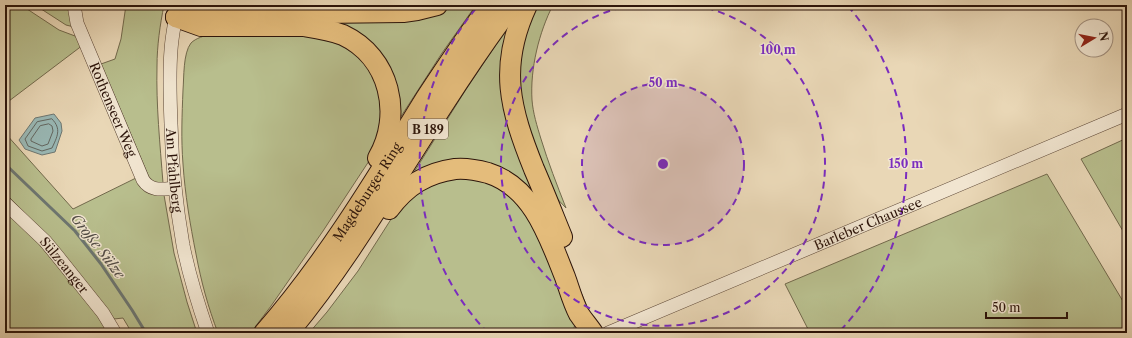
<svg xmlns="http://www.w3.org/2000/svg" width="1132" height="338" font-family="'Libre Caslon Text',serif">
<rect width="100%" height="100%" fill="#e9d7b6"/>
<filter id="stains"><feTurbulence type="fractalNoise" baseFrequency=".005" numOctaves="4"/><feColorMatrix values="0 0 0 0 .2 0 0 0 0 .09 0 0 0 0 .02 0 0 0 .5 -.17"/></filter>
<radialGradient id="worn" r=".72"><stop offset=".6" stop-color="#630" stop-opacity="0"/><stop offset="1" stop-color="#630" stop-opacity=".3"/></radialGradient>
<!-- green -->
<path fill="#b8be8d" stroke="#72694c" d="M5 5H21L59 30 75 36 83 45 5 104Z
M35 5H71L74 27 66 25Z
M126 5H164C160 25 157 46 157 66 156 105 160 144 163 183L151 182 101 64 115 59 121 39Z
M455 5H476L442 53 400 118 397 126 362 41 210 19 445 9Z
M531 5H553C539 32 530 69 532 100 533 113 537 126 541 139 548 162 557 185 566 208L547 188 517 108 521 28Z
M515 18 508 54 555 230 588 309 584 310 503 174 409 180 465 91 507 28Z
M211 34H297L316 37 338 43 353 53 361 60 369 70 375 81 385 114 369 161 323 231 271 306 252 331 249 333H218C208 307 201 281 196 254 190 224 185 194 183 164 181 139 182 115 183 90 184 78 183 53 191 43 196 38 204 36 211 34Z
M5 133 73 209 136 178C146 193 146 194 164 195L174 253 187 302 197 333H132L123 318 114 319 49 237 5 193Z
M1127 138V238L1081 159Z
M1047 174 1127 308V333H810L785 284Z
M462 177 496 184 530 215 575 323 573 333H309L327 312 358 271 395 213 413 194 436 182Z
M5 211 34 238 101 319 109 333H5Z"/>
<!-- water -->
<path fill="#99b8b5" stroke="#6d7671" d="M54 114 61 123 62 131 55 152 42 155 25 149 19 140 35 118Z"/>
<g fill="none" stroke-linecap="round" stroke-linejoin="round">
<!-- shore -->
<path stroke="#626660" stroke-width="1" d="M52 119C62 129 57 137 52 148L42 151 28 146 25 139 37 122Z
M49 124 52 126 53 131 48 144 42 146 31 141V139L40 126Z"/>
<!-- stream -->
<path stroke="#6d7671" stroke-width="3" d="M5 164 75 231 101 264 132 310 146 333"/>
<defs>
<g id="minor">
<path id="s1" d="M74 5 77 23 143 180C151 192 163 189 175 188"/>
<path id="s2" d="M178 5C175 20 172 35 171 50 169 74 170 99 171 124 172 164 176 205 183 245 189 275 198 304 208 333"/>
<path id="s3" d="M5 203 45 241 59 258 103 313 115 333"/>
<path id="s4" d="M608 333 1127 114"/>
</g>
<g id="highway">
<path d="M527 5C498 67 510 109 534 169 544 192 553 215 562 237"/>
<path d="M176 17 201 26H304C317 28 331 30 343 35 390 57 403 115 378 158"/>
<path d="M176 17 203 11 321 13 403 12 417 10 437 5"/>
<path d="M389 209C406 186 426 173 455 169 466 168 477 170 488 173 533 187 549 237 565 277 569 288 573 303 579 314 583 320 589 327 593 333"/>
<path id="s5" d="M264 333C327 261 376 179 426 98 447 66 468 35 490 5"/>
<path d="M288 333C347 262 393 182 443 105 465 71 488 37 512 5"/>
</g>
</defs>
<!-- minor casing -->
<use href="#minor" stroke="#5b4535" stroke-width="14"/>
<!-- highway casing -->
<use href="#highway" stroke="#2c140a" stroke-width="22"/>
<!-- minor -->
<use href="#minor" stroke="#f1e5d0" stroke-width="13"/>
<!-- highway -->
<use href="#highway" stroke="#e4bc7b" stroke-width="20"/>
</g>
<!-- distance rings -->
<circle cx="663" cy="164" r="81" fill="#7b2cbf" fill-opacity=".12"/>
<g fill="none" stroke="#7b2cbf" stroke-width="2" stroke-dasharray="7 5">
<circle cx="663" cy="164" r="81"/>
<path d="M695 5A162 162 0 1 1 631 5"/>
<path d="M488 333A243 243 0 0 1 478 6M848 6A243 243 0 0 1 838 333"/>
</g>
<g text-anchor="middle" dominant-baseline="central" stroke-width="3" stroke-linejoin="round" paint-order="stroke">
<!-- shield labels -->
<rect fill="#f1e5d0" stroke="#675345" stroke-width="1" x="408" y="119" width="40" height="20" rx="3"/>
<g font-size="12" font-weight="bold" fill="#2c140a">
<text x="428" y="129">B 189</text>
</g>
<!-- street labels -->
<g font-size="13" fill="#2c140a" stroke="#f1e5d0">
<text stroke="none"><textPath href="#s1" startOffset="112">Rothenseer Weg</textPath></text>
<text stroke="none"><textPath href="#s2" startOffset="166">Am Pfahlberg</textPath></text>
<text stroke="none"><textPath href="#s5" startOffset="175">Magdeburger Ring</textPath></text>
<text stroke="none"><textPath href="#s4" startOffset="282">Barleber Chaussee</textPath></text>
<text stroke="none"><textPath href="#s3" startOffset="86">Sülzeanger</textPath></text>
</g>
<!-- water labels -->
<g font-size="14" font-style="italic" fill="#524d46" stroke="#f1e5d0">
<text transform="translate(98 246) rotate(52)">Große Sülze</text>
</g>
</g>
<circle cx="663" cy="164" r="6" fill="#7b2cbf" stroke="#f1e5d0" stroke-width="2"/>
<g font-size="12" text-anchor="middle" font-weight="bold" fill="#7b2cbf" stroke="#f1e5d0" stroke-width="3" stroke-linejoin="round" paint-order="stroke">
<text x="778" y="54">100 m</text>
<text x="663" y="87">50 m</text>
<text x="906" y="168">150 m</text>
</g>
<!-- margin -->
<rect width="1132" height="338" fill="none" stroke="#e9d7b6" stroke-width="20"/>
<rect x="6" y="6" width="1120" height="326" fill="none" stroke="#2c140a" stroke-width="2"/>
<rect x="10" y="10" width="1112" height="318" fill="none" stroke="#2c140a"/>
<!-- north arrow -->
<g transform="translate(1094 38) rotate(80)"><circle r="19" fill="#f1e5d0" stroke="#a29181"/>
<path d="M0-3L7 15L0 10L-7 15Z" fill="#8f2418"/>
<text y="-6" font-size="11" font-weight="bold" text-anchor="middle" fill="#2c140a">N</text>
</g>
<!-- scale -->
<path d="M986 312v6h81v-6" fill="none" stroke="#2c140a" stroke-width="2"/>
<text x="992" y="312" font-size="12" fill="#2c140a" stroke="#f1e5d0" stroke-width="3" paint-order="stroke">50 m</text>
<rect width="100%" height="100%" filter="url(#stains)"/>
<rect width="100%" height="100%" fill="url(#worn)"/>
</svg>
